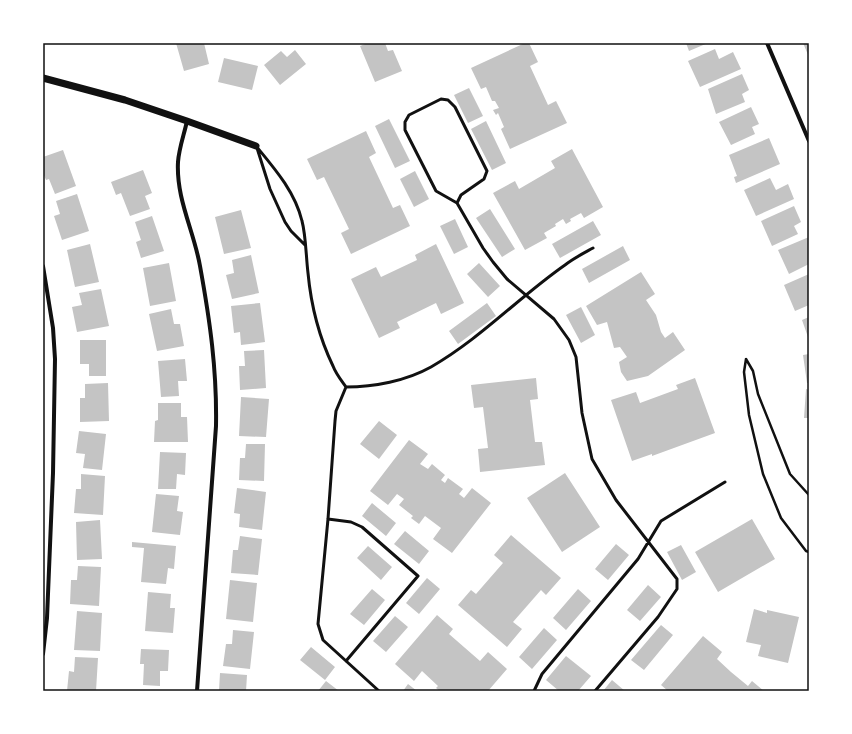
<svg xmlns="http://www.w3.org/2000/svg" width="852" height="734" font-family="'Work Sans',sans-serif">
<rect width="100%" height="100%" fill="#fff"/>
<!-- building -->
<path fill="#c4c4c4" d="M176 43H204L209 64 184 71Z
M368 43H385L388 51 393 50 402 71 375 82 360 46Z
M525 43H529L538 62 530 66 548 105 556 101 567 123 510 149 501 129 504 127 498 113 496 115 493 110 499 108 495 101H492L486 87 481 89 471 68Z
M686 43H708L689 51Z
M803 43H809V57Z
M715 49 719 59 733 52 741 69 700 87 688 61Z
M295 50 306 64 280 85 264 65 281 51 287 57Z
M224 58 258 66 252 90 218 82Z
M742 74 749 90 742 94 745 102 716 114 708 89Z
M469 88 483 116 468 123 454 95Z
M751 107 759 124 752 127 755 134 731 145 719 122Z
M389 119 410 161 395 168 375 126Z
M486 121 506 163 492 170 471 129Z
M366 131 376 153 369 157 393 208 400 205 410 226 351 254 341 233 349 229 324 177 317 180 307 159Z
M769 138 780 164 736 183 734 177 737 176 729 155Z
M572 149 603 207 584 218 581 213 570 219 571 221 566 224 563 219 555 224 556 226 544 233 547 238 525 250 493 193 515 181 519 189 555 168 551 161Z
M63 150 76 186 55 194 49 179 46 180 43 173V157Z
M143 170 152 193 145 196 150 209 130 216 121 193 116 195 111 182Z
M415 171 429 199 414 207 400 179Z
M770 178 776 190 788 184 794 199 756 216 744 190Z
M77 194 89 231 62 240 54 216 60 214 56 201Z
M794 206 801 222 794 226 798 234 772 246 761 221Z
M490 209 515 249 502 257 476 218Z
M241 210 251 248 224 254 215 217Z
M152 216 164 251 141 258 136 242 141 240 135 222Z
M455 219 468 247 454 254 440 226Z
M593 221 601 235 560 258 552 244Z
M809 237V264L789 274 778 250Z
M90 244 99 282 75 287 67 250Z
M436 244 464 303 441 314 436 303 397 322 400 328 379 338 351 279 376 267 381 277 417 260 415 255Z
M623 246 630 260 589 283 582 269Z
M251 255 259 293 232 299 226 275 234 273 232 260Z
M169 263 176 301 150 306 143 268Z
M479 263 500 286 488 297 467 274Z
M641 272 655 294 646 300 656 315 661 332 665 338 673 332 685 350 648 376 627 381 621 372 619 362 627 357 620 347 614 348 607 322 597 325 586 306Z
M809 274V305L795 311 784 285Z
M101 289 109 326 77 332 72 307 82 305 79 293Z
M260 303 265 342 241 345 240 332 234 333 231 306Z
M487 303 496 316 458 344 449 331Z
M581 307 595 335 581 343 566 315Z
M171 309 174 324H180L184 346 157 351 149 314Z
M809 317V340L802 320Z
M80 340H106V376H89V364H80Z
M264 350 266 388 240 390 239 366H245L244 351Z
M809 354V383H807L803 355Z
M185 359 187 381H178L179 396 161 397 158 361Z
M536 378 538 399 530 400 535 442H542L545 465 480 472 478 449 488 448 483 407 474 408 471 385Z
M695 378 715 433 652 456V454L632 461 611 400 636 392 640 403 678 389 676 385Z
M108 383 109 421 80 422V398H85V384Z
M806 389 809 390V418H804Z
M241 397 269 399 266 437 239 436Z
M158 403H181V417H187L188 442H154L155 421 158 420Z
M379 421 397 435 379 459 360 444Z
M79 431 106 434 102 470 83 468 85 454 76 453Z
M409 440 428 454 420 464 428 469 432 464 445 475 441 480 445 483 448 478 463 489 459 494 464 498 472 488 491 503 452 553 433 539 441 528 425 516 419 524 411 518 413 516 399 505 404 499 397 494 388 505 370 491Z
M246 444H265L264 481 239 480 240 458H245Z
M160 452 186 453 185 475 177 474 176 489H158Z
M565 473 600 527 562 552 527 498Z
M81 474 105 476 103 515 74 513 76 489H81Z
M237 488 266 492 262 530 239 527 240 514 234 513Z
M156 494 179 496 177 511 183 512 180 535 152 532Z
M372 503 396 523 386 536 362 516Z
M752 519 775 559 718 592 695 552Z
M100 520 102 559 77 560 76 522Z
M405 531 429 551 419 564 394 544Z
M511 535 561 578 546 595 541 590 513 622 522 629 507 647 458 605 471 590 476 594 503 563 494 555Z
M240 536 262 539 258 575 231 573 233 550H238Z
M132 542 176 546 174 569 168 568 166 584 141 582 144 548 132 547Z
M616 544 629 555 608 580 595 569Z
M681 545 696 572 682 580 667 552Z
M368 546 392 567 381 580 357 558Z
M78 566 101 567 99 606 70 604 71 580H77Z
M427 578 440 589 419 614 406 603Z
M230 580 257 583 253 622 226 619Z
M648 585 661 597 640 621 627 610Z
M372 589 385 600 364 625 350 614Z
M578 589 591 601 566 630 553 618Z
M148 592 171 594 170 608H175L173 633 145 631Z
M754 609 767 613V610L799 617 788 663 758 656 761 645 746 642Z
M77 611 102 613 100 651 74 650Z
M437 615 453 629 449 634 480 661 488 652 507 669 488 691H440L436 688 438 686 422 671 414 681 395 664Z
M395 616 408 627 386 652 373 641Z
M661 625 673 635 644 670 631 660Z
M544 628 557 640 532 669 519 657Z
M233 630 254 632 250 669 223 666 226 644H232Z
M703 636 722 652 717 659 731 672 748 686 752 681 764 691H668L661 685Z
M311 647 335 667 325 680 300 660Z
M141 649 169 650 168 671H160V686L143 685 144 664H140Z
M566 656 591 676 578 691H559L546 680Z
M75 657 98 658 96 691H67L69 671 74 672Z
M220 673 247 675 246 691H219Z
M612 680 625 691H603Z
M326 681 339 691H318Z
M408 684 417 691H403Z"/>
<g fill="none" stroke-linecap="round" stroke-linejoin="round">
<!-- path -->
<path stroke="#111" stroke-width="2.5" d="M809 495 790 474 758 394 753 371 746 359 744 372 749 415 763 474 781 518 806 551 809 552"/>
<!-- service -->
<path stroke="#111" stroke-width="3" d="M441 99 448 100 455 107 487 171 484 179 461 195 457 203 436 191 405 130V122L409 115Z
M256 146C275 169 295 192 302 221 306 236 306 257 308 273 311 305 319 337 333 366 336 374 341 380 346 387
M257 148 270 189 285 222 291 231 305 245
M457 203 483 248 493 262 507 279 554 319 569 340 576 357 582 413 592 459 616 500 677 579V589L658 617 595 691
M346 387 336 411 335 421 328 519 318 624 323 640 379 691
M346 387C374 387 406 381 431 367 480 339 519 297 565 265 574 258 584 253 593 248
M328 519 351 522 362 527 418 576 346 661
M534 691 542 674 638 559 661 521 725 482"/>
<!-- minor -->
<path stroke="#111" stroke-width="4" d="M767 43 809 141
M187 121C184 135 179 148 178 162 176 199 194 231 200 266 210 321 217 370 216 426L197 691
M43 266 53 328 55 359 53 473 47 618 43 654"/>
<!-- tertiary -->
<path stroke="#111" stroke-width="7" d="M43 78 125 100 187 121 256 146"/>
</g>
<!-- border -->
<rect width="852" height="734" fill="none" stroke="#ffffff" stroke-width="88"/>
<rect x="44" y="44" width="764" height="646" fill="none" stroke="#111" stroke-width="1.5"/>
</svg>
